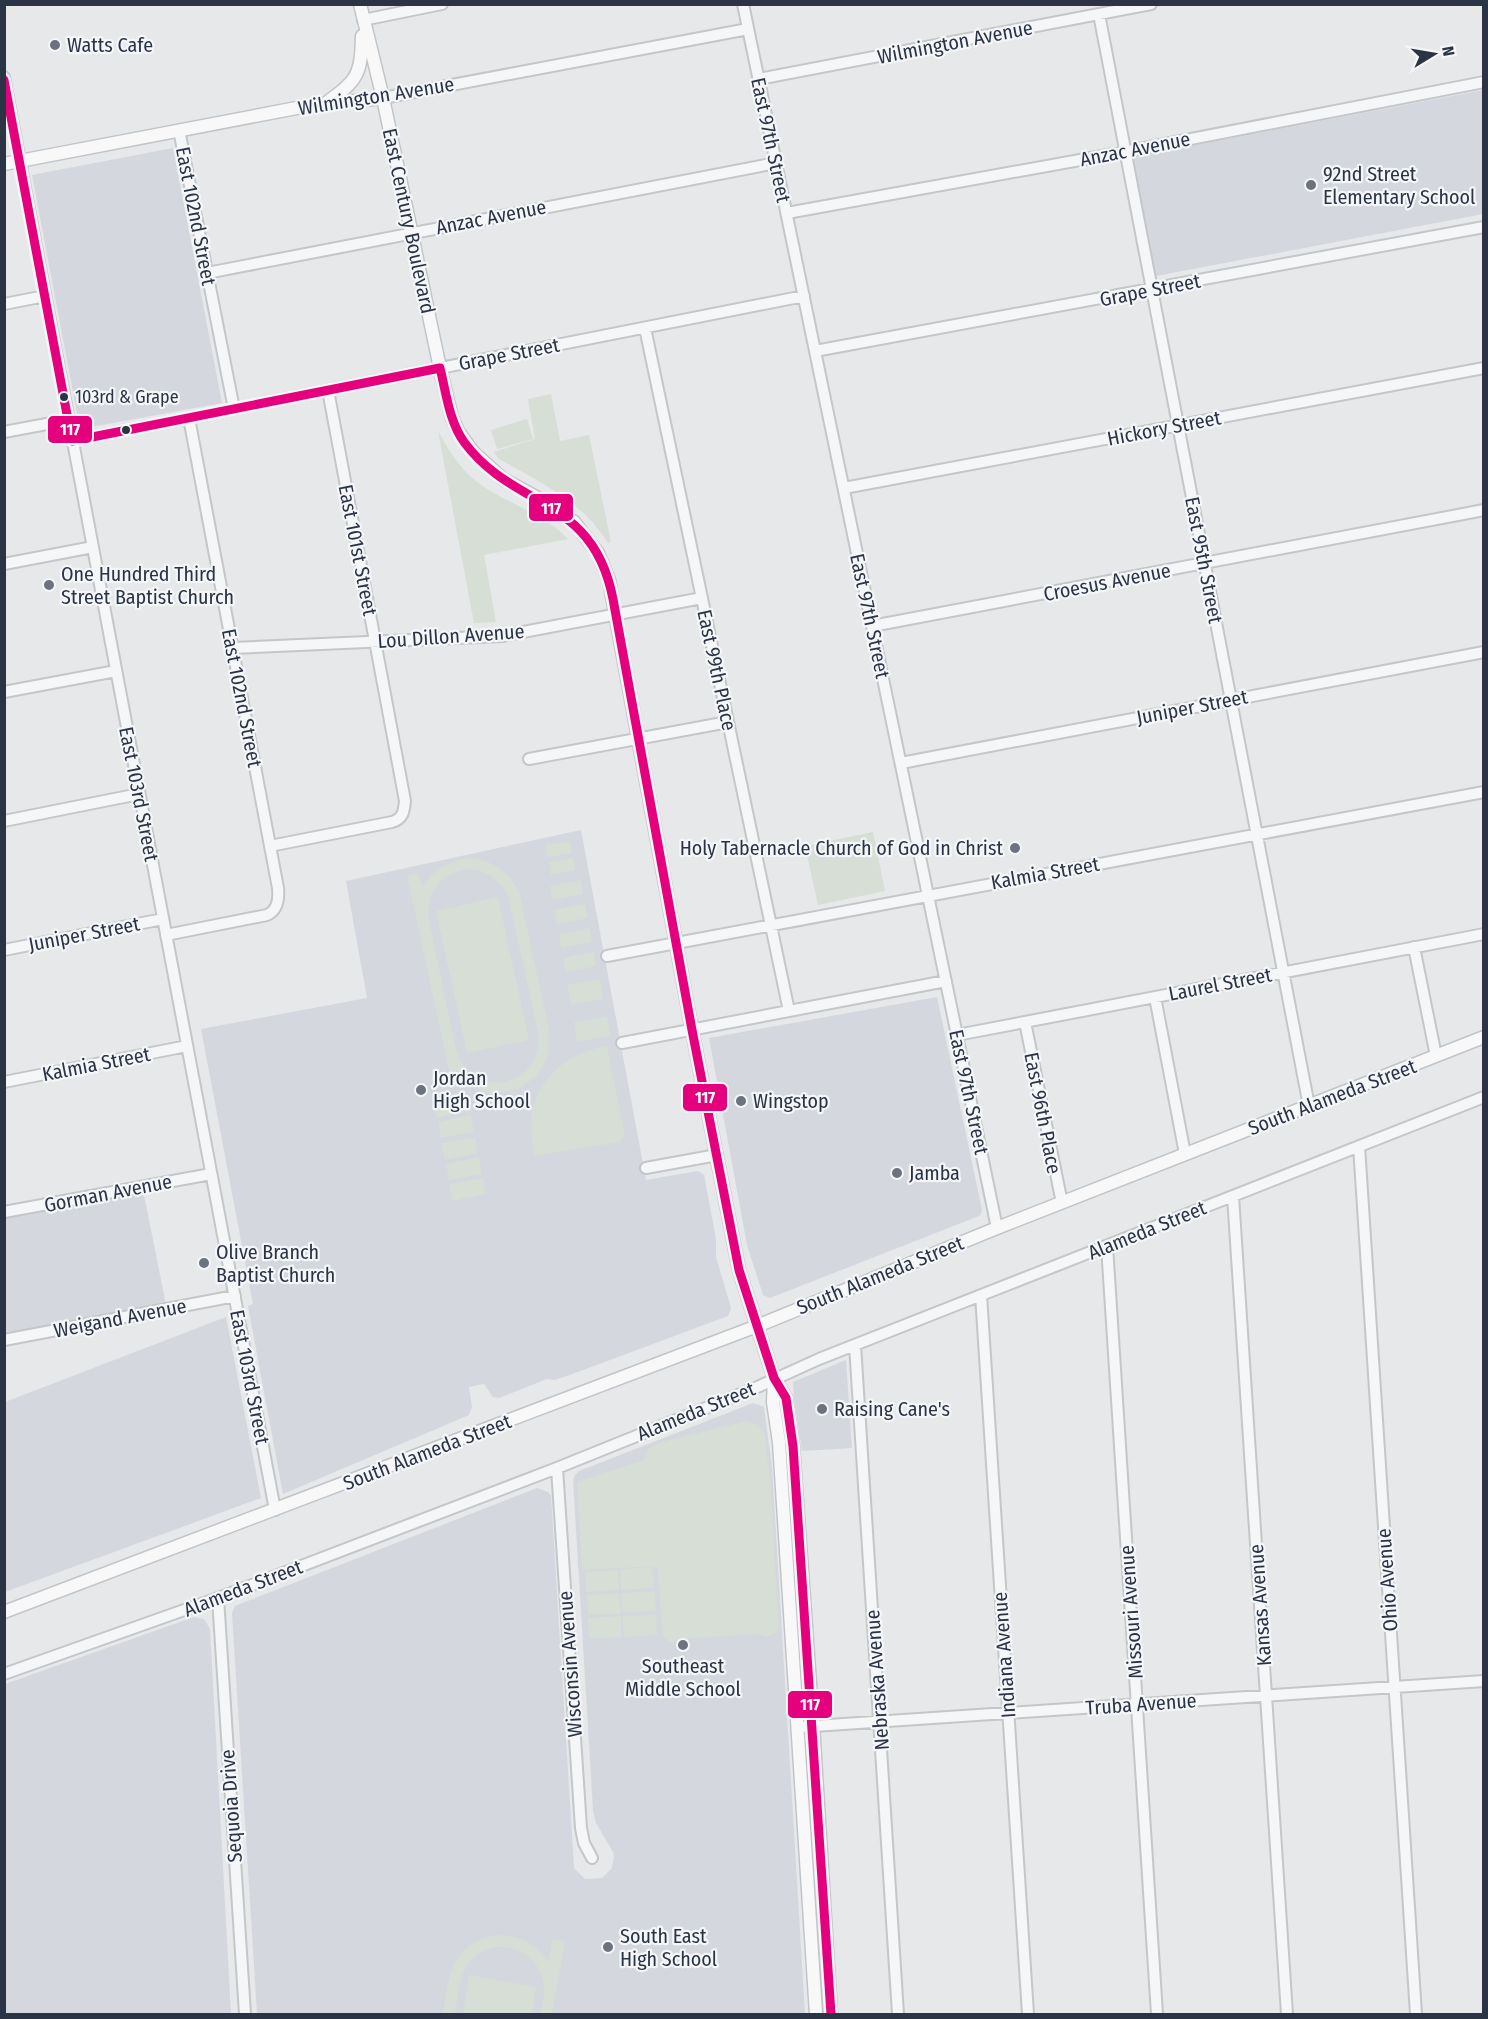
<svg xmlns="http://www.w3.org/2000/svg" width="1488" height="2019" font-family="'Fira Sans Condensed',sans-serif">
<rect width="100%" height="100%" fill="#e6e8ea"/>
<!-- built -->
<path fill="#d4d7dd" d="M1483 90V214L1156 276 1133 157Z
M173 148 222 403 80 429 32 175Z
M581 830 646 1180 698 1171 704 1175 716 1239V1257L731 1308 728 1316 567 1376 555 1380 547 1379 499 1398 493 1397 484 1384 469 1387 472 1407 469 1415 283 1494 248 1306 253 1304 201 1029 367 998 346 881Z
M937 997 982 1210 981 1214 979 1216 770 1298 763 1295 747 1245 709 1038Z
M143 1190 166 1305 5 1336V1216Z
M226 1317 261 1498 5 1592V1402Z
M846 1360 852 1448 802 1451 794 1399 793 1382Z
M753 1403 764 1407 772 1467 805 2014H257L232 1613 235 1606 537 1488 548 1492 551 1496 574 1868 585 1879 602 1878 612 1868 614 1857 613 1852 596 1823 593 1810 573 1480 575 1475 579 1471Z
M194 1617 204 1619 210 1629 231 2014H5V1684Z"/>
<!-- green -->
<path fill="#d6ded6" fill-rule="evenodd" d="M551 394 560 441 589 435 611 542 608 543C583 502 540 482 499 459L494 452 535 439 528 399Z
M527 419 533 439 497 449 491 430Z
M438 431C448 449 460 469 477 482 506 504 543 512 568 539L484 555 496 622 474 623Z
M873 832 885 891 818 905 805 846Z
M570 841 572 853 548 857 545 845Z
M467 858C491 859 508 870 519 891L549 1029V1054L537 1076 517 1090 492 1094 476 1089 463 1081 452 1084 407 876 418 873 422 887C433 870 447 861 467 858ZM468 869C487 871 499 879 508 896L538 1032C545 1087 473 1103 456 1049L429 920C425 893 441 873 468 869Z
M573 858 575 870 551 875 549 862Z
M581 880 583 894 552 900 550 886Z
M498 897 529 1040 467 1053 436 911Z
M585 904 588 918 557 924 554 910Z
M590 928 592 942 561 948 559 934Z
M594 952 596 966 566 972 563 958Z
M600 979 603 999 571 1005 567 985Z
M607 1016 610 1036 577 1042 574 1022Z
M607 1046 625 1135 620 1142 534 1156C532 1144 530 1131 531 1119 536 1078 568 1052 607 1046Z
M467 1095 470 1111 436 1118 433 1101Z
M471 1115 474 1132 441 1138 438 1122Z
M475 1137 478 1153 445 1160 441 1143Z
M479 1157 482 1174 449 1180 446 1164Z
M483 1178 486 1194 452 1201 449 1184Z
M746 1421 758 1425 764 1432 770 1477 779 1630C772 1637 768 1638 759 1634L681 1639 676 1642H670L663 1636 657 1566 582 1570 577 1482 644 1460 648 1449 658 1443Z
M653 1567 654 1588 621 1590 620 1569Z
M618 1570 619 1590 586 1592 585 1572Z
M655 1591 656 1611 623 1613 621 1593Z
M619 1593 621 1614 588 1615 586 1595Z
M656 1614 657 1635 624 1637 622 1616Z
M621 1616 622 1637 589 1639 588 1618Z
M499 1935C522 1936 535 1944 549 1962L552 1939 565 1941 552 2014H540C543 2001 547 1987 541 1974 528 1942 486 1938 467 1965 458 1978 458 1999 455 2014H443C449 1975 452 1941 499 1935Z
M469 1975 536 1987 532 2014H463Z"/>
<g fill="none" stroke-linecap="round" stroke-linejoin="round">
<defs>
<path id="minor" d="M743 4 997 1228
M1099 14 1309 1106
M363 20 442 4
M4 77 275 1510
M759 79 1151 4
M383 98 748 29
M179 130 234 409
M787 213 1124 152 1484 82
M207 273 776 163
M4 304 45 296
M645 328 789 1011
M815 351 1484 227
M4 432 68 420
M72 441 804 296
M844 488 1484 368
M4 564 93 547
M872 626 1484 510
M233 648 502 636 702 598
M4 692 116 671
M529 759 728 722
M901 763 1484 652
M4 821 139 794
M270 846 392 822C403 819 404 811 405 801L328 390
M166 935 267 915C278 910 279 899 278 888L189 418
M1414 947 1436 1056
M4 950 163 919
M607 956 1484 792
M1155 997 1185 1154
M1025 1022 1062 1203
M957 1035 1484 934
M622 1043 946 981
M4 1082 187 1046
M1359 1146 1416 2014
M646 1168 717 1155
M1233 1196 1287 2014
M4 1212 211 1174
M1107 1246 1157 2014
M981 1295 1028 2014
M4 1340 235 1296
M855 1345 898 2014
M557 1468 581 1828 584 1843 592 1858
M218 1598 245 2014
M4 1674 218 1598 557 1468 753 1389 819 1359 1484 1097
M799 1727 1484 1681"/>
<path id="major" d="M360 4 383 98 440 368 452 418 458 431 473 452 503 479 547 503 574 522 598 553 609 580 692 1030 739 1270 774 1378 786 1398 793 1446 813 1725 831 2014
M326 103C358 80 361 75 362 36
M4 164 307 106 383 98
M774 1378 773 1402 779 1442 816 2014
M4 1612 757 1326 997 1228 1484 1037"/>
</defs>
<!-- minor casing -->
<use href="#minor" stroke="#c4c6c8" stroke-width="14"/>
<!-- major casing -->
<use href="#major" stroke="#c2c5c8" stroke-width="15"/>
<!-- minor -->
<use href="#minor" stroke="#f5f6f7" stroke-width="10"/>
<!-- major -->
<use href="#major" stroke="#f8f8f8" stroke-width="12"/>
<defs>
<path id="bus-1" d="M4 80 72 441 440 368C446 392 449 421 464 442 514 510 593 495 613 599L692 1030 739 1270 774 1378 786 1398 793 1446 831 2014"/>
</defs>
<!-- bus-1 casing -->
<use href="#bus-1" stroke="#f4f6f9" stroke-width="14"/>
<!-- bus-1 -->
<use href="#bus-1" stroke="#e5007d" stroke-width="9"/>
</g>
<!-- markers -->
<g fill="#6c737f" stroke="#f4f6f9" stroke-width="2">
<circle cx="55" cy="45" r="6"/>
<circle cx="1311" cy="185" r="6"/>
<circle cx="49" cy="585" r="6"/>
<circle cx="1015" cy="848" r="6"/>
<circle cx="421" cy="1090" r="6"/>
<circle cx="741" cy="1101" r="6"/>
<circle cx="897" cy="1173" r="6"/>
<circle cx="204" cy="1263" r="6"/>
<circle cx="822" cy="1409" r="6"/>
<circle cx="683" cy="1645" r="6"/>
<circle cx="608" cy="1947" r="6"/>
</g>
<g fill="#2b3445" stroke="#f4f6f9" stroke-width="2">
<circle cx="64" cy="397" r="5"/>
<circle cx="126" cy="430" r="5"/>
</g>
<g text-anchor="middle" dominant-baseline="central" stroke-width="4.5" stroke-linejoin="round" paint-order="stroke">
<!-- bus labels -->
<g font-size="18" fill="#2b3445" stroke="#f4f6f9" text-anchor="start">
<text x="75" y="397">103rd &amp; Grape</text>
</g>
<!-- street labels -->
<g font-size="20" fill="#2b3445" stroke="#f4f6f9">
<text transform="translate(955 42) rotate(-11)">Wilmington Avenue</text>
<text transform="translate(376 96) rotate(-9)">Wilmington Avenue</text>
<text transform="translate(771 140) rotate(78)">East 97th Street</text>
<text transform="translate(1135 149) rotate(-11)">Anzac Avenue</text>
<text transform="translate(196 216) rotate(79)">East 102nd Street</text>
<text transform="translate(491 217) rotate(-11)">Anzac Avenue</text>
<text transform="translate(409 221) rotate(78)">East Century Boulevard</text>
<text transform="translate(1150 290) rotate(-11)">Grape Street</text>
<text transform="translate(509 354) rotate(-11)">Grape Street</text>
<text transform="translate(1164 428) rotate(-11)">Hickory Street</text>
<text transform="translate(358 550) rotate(79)">East 101st Street</text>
<text transform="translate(1204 560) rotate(79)">East 95th Street</text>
<text transform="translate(1107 582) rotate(-11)">Croesus Avenue</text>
<text transform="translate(870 616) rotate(78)">East 97th Street</text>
<text transform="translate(451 636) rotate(-4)">Lou Dillon Avenue</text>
<text transform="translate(717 670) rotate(78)">East 99th Place</text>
<text transform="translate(242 698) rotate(79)">East 102nd Street</text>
<text transform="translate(1192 707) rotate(-11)">Juniper Street</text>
<text transform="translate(139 794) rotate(79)">East 103rd Street</text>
<text transform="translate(1045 873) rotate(-10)">Kalmia Street</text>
<text transform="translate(84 934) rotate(-11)">Juniper Street</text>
<text transform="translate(1220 984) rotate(-11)">Laurel Street</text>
<text transform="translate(96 1064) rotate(-11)">Kalmia Street</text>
<text transform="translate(969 1092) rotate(78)">East 97th Street</text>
<text transform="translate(1332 1097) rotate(-21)">South Alameda Street</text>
<text transform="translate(1043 1113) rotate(79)">East 96th Place</text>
<text transform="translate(108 1193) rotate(-11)">Gorman Avenue</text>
<text transform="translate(1147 1230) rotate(-22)">Alameda Street</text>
<text transform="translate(880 1275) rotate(-22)">South Alameda Street</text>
<text transform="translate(120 1318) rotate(-11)">Weigand Avenue</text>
<text transform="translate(250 1377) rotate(79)">East 103rd Street</text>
<text transform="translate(696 1411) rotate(-22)">Alameda Street</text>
<text transform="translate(427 1452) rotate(-21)">South Alameda Street</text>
<text transform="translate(1387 1580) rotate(-94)">Ohio Avenue</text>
<text transform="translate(243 1588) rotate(-21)">Alameda Street</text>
<text transform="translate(1260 1605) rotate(-94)">Kansas Avenue</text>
<text transform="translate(1131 1612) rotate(-94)">Missouri Avenue</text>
<text transform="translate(1004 1655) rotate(-94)">Indiana Avenue</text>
<text transform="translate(570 1664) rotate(-94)">Wisconsin Avenue</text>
<text transform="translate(877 1680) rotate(-94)">Nebraska Avenue</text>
<text transform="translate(1141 1704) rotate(-4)">Truba Avenue</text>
<text transform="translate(231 1806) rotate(-94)">Sequoia Drive</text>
</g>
<!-- poi labels -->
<g font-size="20" fill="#2b3445" stroke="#f4f6f9" text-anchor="start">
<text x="67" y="45">Watts Cafe</text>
<text x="1323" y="174">92nd Street<tspan x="1323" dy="23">Elementary School</tspan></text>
<text x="61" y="574">One Hundred Third<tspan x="61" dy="23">Street Baptist Church</tspan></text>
<text x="1003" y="848" text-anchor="end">Holy Tabernacle Church of God in Christ</text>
<text x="433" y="1078">Jordan<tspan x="433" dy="23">High School</tspan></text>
<text x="753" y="1101">Wingstop</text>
<text x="909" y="1173">Jamba</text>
<text x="216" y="1252">Olive Branch<tspan x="216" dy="23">Baptist Church</tspan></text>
<text x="834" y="1409">Raising Cane's</text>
<text x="683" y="1666" text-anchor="middle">Southeast<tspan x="683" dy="23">Middle School</tspan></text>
<text x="620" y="1936">South East<tspan x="620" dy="23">High School</tspan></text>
</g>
</g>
<g stroke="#f4f6f9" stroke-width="2">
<rect x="47" y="415" width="46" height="29" rx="6" fill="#e5007d"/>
<rect x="528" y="493" width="46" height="29" rx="6" fill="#e5007d"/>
<rect x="682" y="1083" width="46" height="29" rx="6" fill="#e5007d"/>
<rect x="787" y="1690" width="46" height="29" rx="6" fill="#e5007d"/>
</g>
<g font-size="16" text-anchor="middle" font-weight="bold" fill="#fff">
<text x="70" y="435">117</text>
<text x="551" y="514">117</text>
<text x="705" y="1103">117</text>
<text x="810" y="1710">117</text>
</g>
<!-- border -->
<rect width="1488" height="2019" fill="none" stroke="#2b3445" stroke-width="12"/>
<!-- north arrow -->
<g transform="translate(1434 54) rotate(79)" stroke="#f4f6f9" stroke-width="4.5" paint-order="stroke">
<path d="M0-4.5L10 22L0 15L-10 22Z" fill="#2b3445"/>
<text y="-9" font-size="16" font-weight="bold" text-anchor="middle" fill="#2b3445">N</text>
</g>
</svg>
